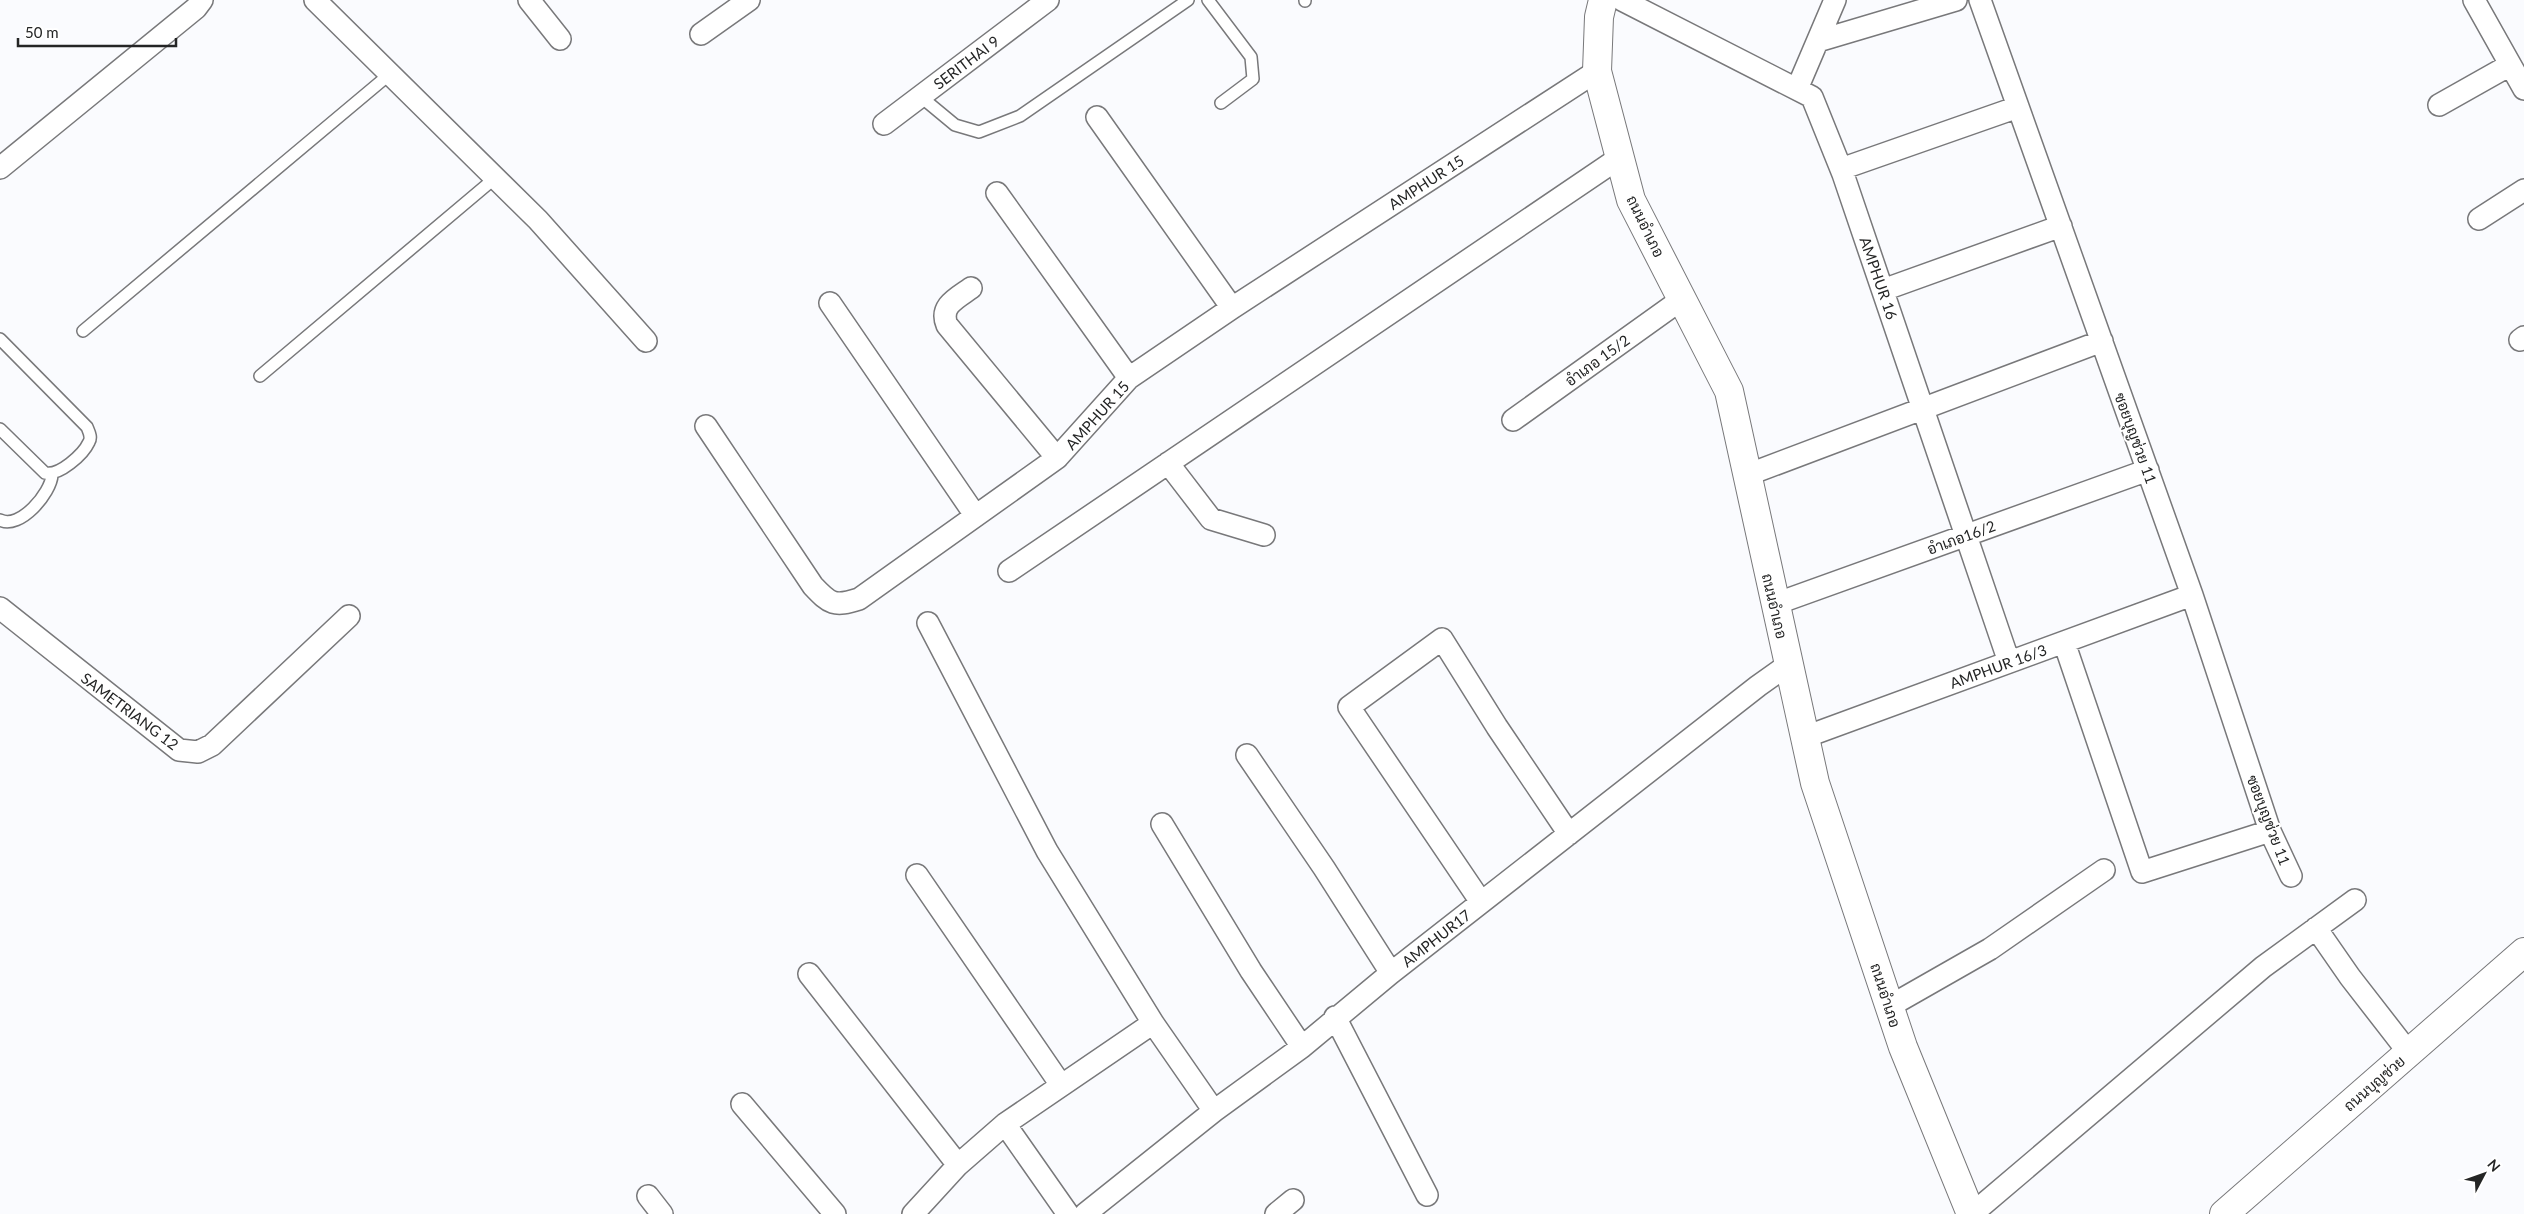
<svg xmlns="http://www.w3.org/2000/svg" width="2524" height="1214" font-family="Lato,Sarabun,sans-serif">
<rect width="100%" height="100%" fill="#fafbfe"/>
<g fill="none" stroke-linecap="round" stroke-linejoin="round">
<defs>
<path id="lane" d="M1208 0 1251 57 1253 79 1221 103
M1305 1V0
M920 96 955 125 979 132 1020 116 1188 0
M83 331 391 73
M0 339 87 427C89 432 92 437 89 442 83 455 59 476 45 473L0 429
M260 376 495 178
M0 520C20 530 51 493 52 475"/>
<path id="street" d="M315 0 538 220 646 341
M529 0 560 39
M1622 0 1812 97 1843 174 2009 662
M1980 0 2192 595 2270 831 2291 876
M2474 0 2524 89
M701 34 749 0
M1818 41 1956 0
M1797 89 1835 0
M2439 105 2510 65
M1097 117 1232 308
M884 124 1048 0
M0 168 196 8 202 0
M1841 169 2018 107
M997 193 1129 378
M2479 219 2524 190
M971 288C957 298 939 306 947 325L1057 458
M1883 290 2061 226
M830 303 975 515
M2520 340 2524 337
M1513 420 1682 299
M706 426 813 586C830 604 834 607 859 599L1057 458 1129 378 1232 308 1597 71
M1168 463 1211 519 1264 535
M1747 475 2102 341
M1009 571 1619 158
M1775 604 2148 470
M0 608 179 750 198 752 212 745 349 616
M928 623 1047 851 1153 1023 1214 1111
M2064 642 2142 872 2270 831
M1805 737 2192 595
M1247 755 1324 868 1391 973
M1162 824 1251 971 1302 1047
M917 875 1061 1085
M1481 902 1349 707 1442 639 1497 727 1569 834
M2316 928 2350 977 2409 1053
M809 974 958 1165
M1890 1006 1990 949 2104 870
M1335 1017 1427 1195
M742 1104 835 1214
M1005 1124 1068 1214
M648 1196 662 1214
M913 1214 958 1165 1005 1124 1153 1023
M1085 1214 1214 1111 1302 1047 1391 973 1758 686 1789 664
M1276 1214 1293 1200
M1972 1214 2263 967 2355 900"/>
<path id="secondary" d="M1603 0 1599 17 1597 71 1631 200 1729 391 1815 783 1903 1047 1971 1214
M2224 1214 2524 952"/>
</defs>
<!-- lane casing -->
<use href="#lane" stroke="#78787a" stroke-width="14"/>
<!-- street casing -->
<use href="#street" stroke="#78787a" stroke-width="24"/>
<!-- secondary casing -->
<use href="#secondary" stroke="#78787a" stroke-width="30"/>
<!-- lane -->
<use href="#lane" stroke="#fff" stroke-width="11"/>
<!-- street -->
<use href="#street" stroke="#fff" stroke-width="21"/>
<!-- secondary -->
<use href="#secondary" stroke="#fff" stroke-width="28"/>
</g>
<g text-anchor="middle" dominant-baseline="central" stroke-width="4" stroke-linejoin="round" paint-order="stroke">
<!-- street labels -->
<g font-size="15" fill="#242525" stroke="#fff">
<text transform="translate(966 62) rotate(-37)">SERITHAI 9</text>
<text transform="translate(1426 182) rotate(-33)">AMPHUR 15</text>
<text transform="translate(1646 226) rotate(64)">ถนนอำเภอ</text>
<text transform="translate(1879 278) rotate(71)">AMPHUR 16</text>
<text transform="translate(1597 360) rotate(-36)">อำเภอ 15/2</text>
<text transform="translate(1097 415) rotate(-48)">AMPHUR 15</text>
<text transform="translate(2136 438) rotate(70)">ซอยบุญช่วย 11</text>
<text transform="translate(1961 537) rotate(-20)">อำเภอ16/2</text>
<text transform="translate(1775 606) rotate(77)">ถนนอำเภอ</text>
<text transform="translate(1998 666) rotate(-20)">AMPHUR 16/3</text>
<text transform="translate(130 711) rotate(37)">SAMETRIANG 12</text>
<text transform="translate(2269 820) rotate(69)">ซอยบุญช่วย 11</text>
<text transform="translate(1436 938) rotate(-38)">AMPHUR17</text>
<text transform="translate(1886 995) rotate(72)">ถนนอำเภอ</text>
<text transform="translate(2374 1083) rotate(-41)">ถนนบุญช่วย</text>
</g>
</g>
<!-- north arrow -->
<g transform="translate(2484 1174) rotate(49)" stroke="#ffffff" stroke-width="4" paint-order="stroke">
<path d="M0-4L9 19L0 12L-9 19Z" fill="#242525"/>
<text y="-8" font-size="14" font-weight="bold" text-anchor="middle" fill="#242525">N</text>
</g>
<!-- scale -->
<path d="M18 38v8h158v-8" fill="none" stroke="#242525" stroke-width="2.5"/>
<text x="25" y="38" font-size="15" fill="#242525" stroke="#ffffff" stroke-width="4" paint-order="stroke">50 m</text>
</svg>
